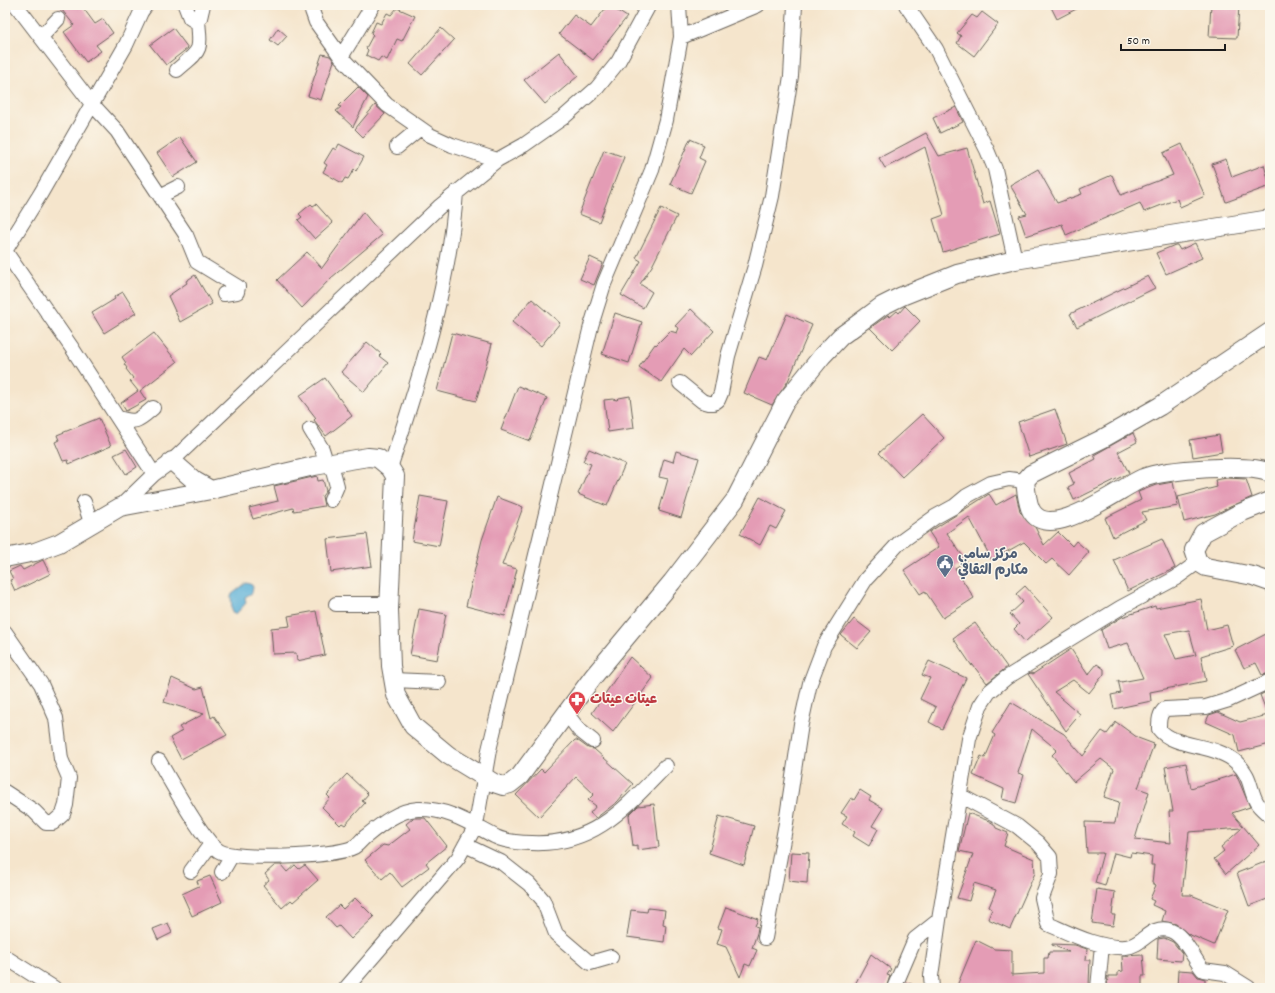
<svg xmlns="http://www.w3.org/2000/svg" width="1275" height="993" font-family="Dekko,'Playpen Sans Arabic',sans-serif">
<rect width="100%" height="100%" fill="#fbf7ec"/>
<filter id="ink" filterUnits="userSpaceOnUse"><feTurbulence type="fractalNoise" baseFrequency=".025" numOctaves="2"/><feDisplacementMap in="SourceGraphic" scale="8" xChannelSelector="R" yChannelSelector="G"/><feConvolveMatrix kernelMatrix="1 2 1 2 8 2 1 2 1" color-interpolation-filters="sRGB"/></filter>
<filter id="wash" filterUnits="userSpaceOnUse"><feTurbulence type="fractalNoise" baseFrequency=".012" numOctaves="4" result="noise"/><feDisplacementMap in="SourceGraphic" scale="16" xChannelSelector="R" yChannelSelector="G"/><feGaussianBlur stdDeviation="0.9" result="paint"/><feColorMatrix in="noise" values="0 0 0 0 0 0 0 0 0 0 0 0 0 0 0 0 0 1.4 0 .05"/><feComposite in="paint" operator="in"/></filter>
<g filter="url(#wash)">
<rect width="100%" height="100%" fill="#f5e5cc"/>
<!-- water -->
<path fill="#5bb0d7" stroke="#3c667a" d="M246 583 251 584 253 587 252 593 245 597 246 603 236 614 232 612 231 595Z"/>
<g id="blocks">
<!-- building -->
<path fill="#e49cb5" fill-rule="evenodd" d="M58 5H81L95 24 103 19 113 33 96 45 101 51 86 62 64 32 74 25Z
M608 5 627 17 593 60 559 34 574 15 591 27Z
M1050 5H1084L1057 19Z
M1211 5H1239L1237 38 1209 37Z
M397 8 415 16 402 41 397 39 387 60 381 57 378 61 366 55 368 50 366 48 373 35 371 33 376 22 381 24 387 13 391 15Z
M982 12 998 24 974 56 957 43 961 36 957 33 972 15 977 18Z
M173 28 188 48 166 65 150 45Z
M278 28 287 36 278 46 270 40Z
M441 28 454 40 422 75 410 64Z
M559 52 578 76 545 104 524 80Z
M322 54 330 56 334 61 321 100 308 96Z
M358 87 368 97 353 127 336 111 341 107 339 106Z
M375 105 385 114 363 137 355 129Z
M956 107 963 122 940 133 933 118Z
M926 133 939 156 967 148 983 204 990 201 1000 234 943 252 933 219 944 215 925 147 885 168 879 158Z
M180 137 197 162 173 177 157 153Z
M690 139 704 145 699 158 705 161 691 193 670 184Z
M339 144 364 157 356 171 354 169 348 179 345 178 342 183 323 172 327 165 324 163 333 148 336 150Z
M1182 144 1205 196 1180 207 1177 199 1144 212 1140 203 1066 235 1062 224 1026 236 1019 216 1027 214 1010 185 1038 169 1057 203 1082 194 1080 189 1112 175 1121 195 1173 175 1163 153Z
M604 150 624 157 599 222 579 214Z
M1226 159 1232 177 1264 165 1270 186 1226 202 1212 164Z
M311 204 313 206 316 204 333 223 315 239 298 220 302 217 299 214Z
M661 208 677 216 652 266 640 284 652 292 643 308 621 295 641 261 636 258Z
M363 212 382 235 331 278 302 308 277 280 307 252 322 268Z
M1195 243 1202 258 1166 274 1156 253 1175 245H1177L1180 250Z
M590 257 603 263 594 285 580 279Z
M195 275 212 304 180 322 168 296 187 283 186 281Z
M1148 276 1155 288 1077 327 1070 314Z
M123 292 136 313 104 333 92 313 115 299 114 297Z
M532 299 560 323 541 346 512 322Z
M905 306 920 321 892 350 870 328 888 315 890 317 897 311 899 313Z
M691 309 714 331 691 356 684 349 661 382 639 367 655 344 656 345 670 331 677 333 679 328 675 326Z
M615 313 642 322 629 363 602 354Z
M787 314 812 325 788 381 772 405 744 393 759 357 767 360Z
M154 333 177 362 140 391 146 400 126 411 121 403 138 391 130 381 133 378 126 369 127 368 124 364 126 363 122 357Z
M452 333 492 344 476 401 437 391Z
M367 342 381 354 379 356 388 363 364 392 341 372Z
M325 378 352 416 326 436 314 420 316 418 299 396Z
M518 386 547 398 530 441 501 430Z
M630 396 634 428 608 432 604 400 613 399 617 400 619 398Z
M1055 409 1067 444 1029 457 1018 422Z
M922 414 944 438 902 477 879 453Z
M99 418 111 446 69 464 68 460 63 461 55 442 59 440 57 435Z
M1133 433 1137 442 1118 452 1129 473 1074 500 1068 487 1074 484 1069 473 1096 459 1094 455Z
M1219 435 1222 452 1193 457 1190 440Z
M126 449 137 467 126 474 114 455Z
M589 449 625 464 607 506 578 494 591 464 583 461Z
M676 451 699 458 681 518 659 511 668 479 659 477 664 459 673 462Z
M317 476 318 481 323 480 326 491 322 496 324 506 294 511 293 508 253 519 249 508 278 501 274 486Z
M1227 478 1246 479 1252 497 1215 514 1184 522 1178 497 1217 487 1215 480Z
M1173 482 1178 506 1142 512 1146 520 1113 537 1105 518 1141 500 1138 492 1156 485Z
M989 494 996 505 1016 494 1020 512 1035 527 1044 545 1058 532 1072 546 1076 541 1089 552 1069 575 1052 559 1046 564 1024 542 992 560 969 517 947 533 966 561 955 568 974 598 943 618 925 591 920 594 904 570 939 547 929 532Z
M420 496 448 501 439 546 412 541Z
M497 497 523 507 502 565 517 569 505 616 466 606 482 540Z
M760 497 786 511 776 529 770 526 760 545 740 534Z
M367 534 372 566 331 572 327 539Z
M1162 539 1175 568 1128 591 1114 560Z
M43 560 50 574 15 591 10 580 13 579 9 571 20 566 23 570Z
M1025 586 1053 617 1025 642 1014 629 1019 624 1010 614 1023 602 1016 594Z
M1201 599 1207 630 1227 625 1233 646 1201 656 1206 681 1150 692 1151 701 1114 709 1111 695 1121 693 1118 680 1121 682 1143 678 1128 643 1107 649 1101 630 1122 617 1155 606 1156 608ZM1189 630 1196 655 1176 659 1165 634Z
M419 609 446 614 437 660 410 655Z
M316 611 325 655 297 661 296 653 273 654 271 628 290 626 288 616Z
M854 619 871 632 857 648 841 635Z
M975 623 1007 667 987 683 972 664V666L953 638Z
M1266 634 1270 642V673L1262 675 1256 663 1244 668 1235 650Z
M1071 649 1088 675 1097 664 1104 669V674L1089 693 1073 680 1054 692 1080 714 1066 731 1028 674 1031 673 1033 674Z
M630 657 653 678 613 732 592 713Z
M929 661 966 678 942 729 929 722 936 707 920 699 930 678 922 675Z
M172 678 196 689 203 687 211 718 214 716 227 735 181 759 170 738 182 731 179 727 204 714 164 702Z
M1270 690V744L1239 752 1235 735 1206 722 1209 715 1218 712 1240 722 1268 715 1260 695Z
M1011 702 1064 734 1083 756 1102 731 1107 734 1116 722 1138 738 1154 744 1138 788 1149 792 1135 839 1171 843 1169 811H1173L1165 767 1186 763 1191 788 1236 774 1250 807 1232 813 1259 845 1226 874 1214 859 1224 851 1221 847 1242 828 1189 832 1182 895H1191L1228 910 1214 945 1188 934 1176 924 1162 921 1165 911 1152 905 1154 901 1150 899 1156 885 1152 883 1154 865H1151L1152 856 1131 853 1130 857 1114 853 1105 886 1095 883 1103 853H1087L1085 822 1115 823 1119 802 1104 797 1114 769 1101 759 1074 782 1052 755 1057 750 1032 729 1018 773 1024 775 1016 803 1002 799 1004 789 973 775 981 756 985 758 995 735 992 733Z
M575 740H577L588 748 594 749 633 784 617 802 596 818 590 813 596 806 588 800 594 794 576 777 539 817 516 795 541 769 544 772Z
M347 774 368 794 362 801 365 803 345 825 342 823 340 825 322 807 330 798 327 795Z
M860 790 871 797 869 800 883 808 872 826 878 829 869 846 853 836 855 832 842 824 847 816 841 813 851 798 854 800Z
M654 804 659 847 637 850V845L633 846 629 815 638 806Z
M968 813 989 821 994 824 996 828 1008 833 1004 846 1034 859 1035 873 1010 929 988 919 992 909 989 907 996 890 974 883 969 901 957 898 973 854 959 851Z
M719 816 754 826 744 865 709 853Z
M413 818H425L447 846 426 863 429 867 402 887 390 872 382 879 365 860 383 845 388 846 410 829 406 824Z
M791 852 809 853 807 883 789 881Z
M1270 860V898L1249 906 1237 873Z
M275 865H281L287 872 295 865 299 869 305 865 318 880 293 902 291 900 282 908 263 885 269 880 265 874Z
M210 876 222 902 192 916 182 894 199 886 197 881Z
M1097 889 1115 892 1112 915H1115L1113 926 1092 923Z
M355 898 374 917 351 939 339 926 336 928 326 917 339 905 343 909Z
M726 907 758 919 755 926 758 927 757 933 752 948 757 950 750 966 745 964 740 977 726 947 717 944 722 929 718 928Z
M648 908 665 910 663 924 666 925 664 942 627 937 631 910 647 912Z
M168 923 172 933 158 940 153 929Z
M1164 938 1173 942 1177 947 1182 953 1181 961 1157 959 1158 939Z
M976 940 994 949 1012 950V975L1044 973V958H1048L1049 952H1069L1052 945V944L1075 945 1087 949 1086 960H1090L1089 985H1078V988H1054V986L956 988Z
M871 954 891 969 887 975 890 976 886 988H853Z
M1143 955 1145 976H1142V988H1107L1108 976H1118V972L1123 971 1122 956Z
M1178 970 1193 971 1198 977 1205 979V988H1177Z
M906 982 919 987V988H903Z"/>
</g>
</g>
<g filter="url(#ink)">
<use href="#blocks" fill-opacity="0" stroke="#68625a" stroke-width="1"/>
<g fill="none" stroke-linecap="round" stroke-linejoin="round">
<defs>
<path id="minor" d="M16 5 92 104 117 131 186 235 197 262 238 287 237 292 224 294
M185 5 190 18 195 21 200 18 203 5
M310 5 316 22 341 57 387 105 430 135 452 145 497 160
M906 5 936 49 987 150 995 169 1015 260
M41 37 58 19
M681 37 758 5
M341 57 373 5
M177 70C201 49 201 53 198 21
M397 147 420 128
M160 196 178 187
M5 251 41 193 126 45 141 12 146 5
M5 251 72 348 154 474
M680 383 702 401 709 403H714L718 400 721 393 728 356 755 266 772 196 791 76 795 5
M118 418C137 424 139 420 153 408
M310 429 322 449 327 465
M390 468C419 380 450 285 456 192
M331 500 337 486 331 464
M84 502 92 525
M120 507 154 474 172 461 439 207 497 160 524 145 564 117 597 88 618 62 649 5
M336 604H390
M5 632 41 684 56 718 61 759 69 778 66 805 63 814 53 823H46L34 811 5 792
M393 680 439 682
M1270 681 1229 700 1206 707 1165 709C1159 714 1159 721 1159 729 1174 749 1217 743 1237 763 1252 777 1249 789 1257 803 1260 808 1266 812 1270 816
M566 713 579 730 593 741
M159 761C170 780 203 841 219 851 235 861 336 857 354 847 358 845 361 840 365 837 380 825 398 810 418 809 448 808 471 824 496 837 507 842 521 843 532 843 594 846 626 807 666 766
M961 796 1017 826 1038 843 1050 857 1051 874 1042 898 1048 924C1071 934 1100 949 1126 947 1138 946 1145 935 1155 931 1180 921 1191 956 1203 970L1225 973 1249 988
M465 845 501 862 529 884 543 900 556 934 590 963 611 957
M191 871 211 844
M222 872 232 855
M765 938 786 823 801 724 810 683 824 646 866 579 899 543 935 517 955 506 967 496 991 483 1009 479 1025 481
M5 957 54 988
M346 988 458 858 476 825 489 750 591 326 604 284 652 170 666 120 681 37 679 5
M894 988 915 939 939 920
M932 988 931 976 939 920 969 739 980 706 989 692 1006 678 1120 608 1176 578 1198 562
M1098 988 1102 945"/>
<path id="major" d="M1270 332 1160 406 1102 439 1043 468 1031 474 1025 481C1026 490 1027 500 1030 508 1046 547 1122 486 1143 478 1165 469 1250 463 1270 473
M172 461 195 481 211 490
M1270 501 1240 513 1203 533 1194 550 1198 562 1206 567 1253 576 1270 582
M5 558 35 552 59 543 120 507 211 490 314 466 368 457 378 458 390 468 395 476 389 610 391 666 396 695 413 726 448 755 494 783 503 786 510 784 520 776 593 677 672 582 735 500 785 402 822 356 841 336 855 326 882 306 902 296 957 274 1015 260 1270 219"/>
</defs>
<!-- minor casing -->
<use href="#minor" stroke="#68625a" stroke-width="16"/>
<!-- major casing -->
<use href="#major" stroke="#68625a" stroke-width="20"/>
<!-- minor -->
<use href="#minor" stroke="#fff" stroke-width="14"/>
<!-- major -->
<use href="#major" stroke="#fff" stroke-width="18"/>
</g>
</g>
<!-- icons -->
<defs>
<symbol id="civic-pin" viewBox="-11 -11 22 30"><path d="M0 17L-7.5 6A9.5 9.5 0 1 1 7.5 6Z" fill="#5c6f8a" stroke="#fbf7ec"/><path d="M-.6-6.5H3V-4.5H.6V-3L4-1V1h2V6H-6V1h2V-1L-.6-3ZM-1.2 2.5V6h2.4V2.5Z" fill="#fff"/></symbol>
<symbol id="pharmacy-pin" viewBox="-11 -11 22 30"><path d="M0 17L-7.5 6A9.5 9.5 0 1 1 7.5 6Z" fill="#e0444e" stroke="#fbf7ec"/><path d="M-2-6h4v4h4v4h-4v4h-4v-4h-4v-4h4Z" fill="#fff"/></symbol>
</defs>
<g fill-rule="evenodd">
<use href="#civic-pin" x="935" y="553" width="20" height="27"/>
<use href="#pharmacy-pin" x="567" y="690" width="20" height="27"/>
</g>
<g text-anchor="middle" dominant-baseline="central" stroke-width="3" stroke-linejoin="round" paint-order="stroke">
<!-- service labels -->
<g font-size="14" font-weight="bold" fill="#4e5e75" stroke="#fbf7ec" text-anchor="start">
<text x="958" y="555">مركز سامي<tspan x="958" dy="16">مكارم الثقافي</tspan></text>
</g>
<!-- health labels -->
<g font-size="14" font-weight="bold" fill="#be3a42" stroke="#fbf7ec" text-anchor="start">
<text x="590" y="700">عيتات عيتات</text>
</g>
</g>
<!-- margin -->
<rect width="1275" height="993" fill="none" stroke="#fbf7ec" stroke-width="20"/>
<!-- scale -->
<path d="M1121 44v6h104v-6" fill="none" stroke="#1c1c1c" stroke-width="2"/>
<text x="1127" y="44" font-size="12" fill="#1c1c1c" stroke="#fbf7ec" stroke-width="3" paint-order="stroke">50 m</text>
</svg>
